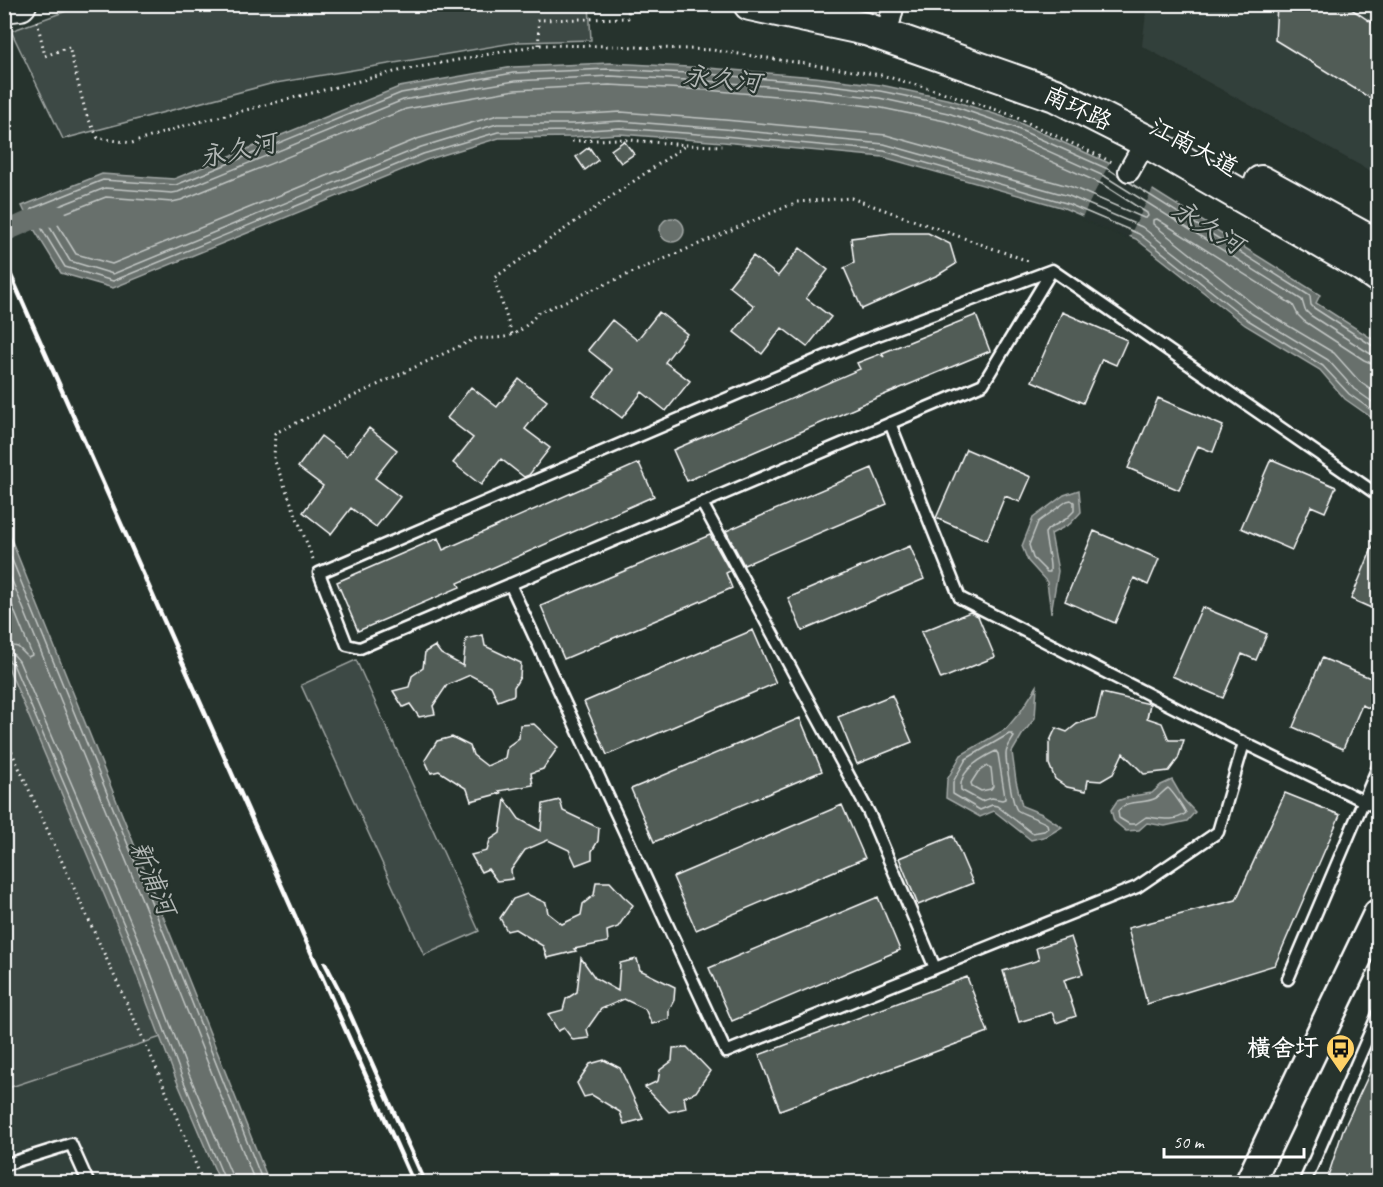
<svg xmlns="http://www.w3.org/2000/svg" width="1383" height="1187" font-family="Caveat,'LXGW WenKai TC',sans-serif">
<rect width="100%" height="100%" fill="#26332d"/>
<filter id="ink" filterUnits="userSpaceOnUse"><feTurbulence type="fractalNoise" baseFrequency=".0167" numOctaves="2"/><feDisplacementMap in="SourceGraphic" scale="12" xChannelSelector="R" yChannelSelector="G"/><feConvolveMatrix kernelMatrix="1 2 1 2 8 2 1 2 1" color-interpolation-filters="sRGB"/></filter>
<g filter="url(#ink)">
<!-- built -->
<path fill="#333f3a" d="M1147 5H1378V175L1142 46Z
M5 595 251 1182H5Z"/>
<!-- green -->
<path fill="#3e4944" stroke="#9ea4a2" stroke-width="1.5" d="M589 4 591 40 519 42 270 84 63 139 11 31 83 5Z
M4 638 173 1033 5 1089H4Z
M356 660 479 931 424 955 301 685Z"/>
<!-- water -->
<path fill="#67706c" stroke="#a4a9a7" stroke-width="1.5" d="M610 63 708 68 815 77 881 85 951 100 1013 120 1113 165 1320 295 1316 303 1377 342 1378 340V422L1345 399 1320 370 1245 325 1136 239 1064 208 883 157 723 142 619 134 573 137 499 138 426 160 113 288 61 273 29 221 22 206 102 174 174 179 399 87 513 67Z
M660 230a12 12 0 1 1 24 0a12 12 0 1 1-24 0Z
M1079 490 1081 512 1070 524 1051 534 1058 571 1051 613 1047 582 1028 561 1022 546 1033 518 1064 495Z
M5 524 192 988 269 1182H220L176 1079 125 944 5 660Z
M1037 686 1035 718 1022 735 1012 752 1016 781 1022 806 1042 814 1062 827 1047 836 1031 840 994 811 980 817 946 798 947 780 961 755 1006 729 1021 711Z
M1172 780 1183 799 1195 812 1187 821 1165 826 1147 823 1139 830 1126 831 1114 821 1111 810 1117 801 1132 796 1152 793 1161 785Z"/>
<!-- pier -->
<path fill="#26332d" d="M1111 160 1154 187 1128 239 1081 219Z"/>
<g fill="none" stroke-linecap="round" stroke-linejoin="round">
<!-- shore -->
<path stroke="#c2c6c4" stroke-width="1.5" d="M609 85 706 90 812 99 877 107 945 121 1005 141 1102 184 1147 213 1148 216 1146 218H1144L1072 187 886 135 725 120 621 112 572 115H498L417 139 112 264 76 254 55 220 57 216 106 197 172 202 181 200 406 109 515 90Z
M1119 176 1110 170 1011 126 950 105 880 91 814 83 707 74 609 69 513 73 401 93 176 185 103 180 33 208 31 211 65 267 113 281 423 154 498 132 573 131 620 128 724 136 884 151 1066 203 1139 234 1248 320 1323 366 1349 394 1378 415
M1129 182 1310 296 1311 305 1314 308 1373 346 1378 347
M1378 355 1369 353 1310 315 1305 310 1302 300 1106 177 1008 133 948 113 879 98 813 90 707 81 610 76 515 81 403 100 178 192 172 193 105 188 44 212 42 214 70 261 113 274 421 147 497 124H573L620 121 724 129 884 144 1069 196 1142 227 1252 314 1328 360 1354 389 1378 406
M1378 364 1371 363 1364 360 1304 321 1298 315 1293 305 1157 219 1153 220V224L1257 307 1334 353 1360 382 1378 395
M1071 500 1074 502V511L1066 519 1048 529 1045 533C1046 546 1051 560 1050 572H1047L1033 558 1029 545 1038 522 1067 501Z
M4 540 187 990 263 1182
M4 561 180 993 255 1182
M4 585 32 655 28 657 18 647 4 644
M4 653 14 655 19 661 138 939 189 1074 232 1176V1182
M4 660 9 661 13 664 131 941 182 1077 224 1178 225 1182
M1009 734H1012L1014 737C1011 742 1006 748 1006 754 1006 763 1012 804 1017 810 1020 813 1041 820 1047 824L1048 828 1044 831 1032 833 997 806 992 805 980 810 953 794V782L966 759Z
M996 751 998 754 1005 797V799L1002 800 992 798 981 801 961 790C958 771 981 758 996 751Z
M987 766 991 768 993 786 991 789 981 791 972 786 971 783 978 772Z
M1168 788C1172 791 1184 808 1186 813 1174 823 1160 818 1146 817L1136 824H1129L1119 818 1118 811C1127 798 1144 805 1156 798 1161 795 1163 791 1168 788Z"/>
<!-- canal -->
<path stroke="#67706c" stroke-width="20" d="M4 232 29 221 56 215"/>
</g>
<!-- building -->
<path fill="#515c57" stroke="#fff" stroke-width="1.5" d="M1277 4H1344L1378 27V103L1275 40Z
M624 141 634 154 621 163 611 150Z
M589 147 598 160 585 170 576 157Z
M892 233H928L950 244 956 264 938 275 862 309 844 268 854 263 851 238Z
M800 248 828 270 806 298 831 317 807 347 782 328 762 354 734 332 754 306 729 286 753 256 778 276Z
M659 312 687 334 665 362 690 381 666 411 642 392 622 418 593 396 613 370 588 350 612 320 637 340Z
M1062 312 1127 340 1116 365 1102 359 1083 403 1032 381Z
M976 315 990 351 857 406 858 407 687 481 673 450 860 369 857 363 880 354 884 357 882 353Z
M519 379 547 401 525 429 550 448 529 475 524 477 501 459 481 485 453 463 473 438 447 418 471 387 497 407Z
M1158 398 1223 426 1213 452 1198 446 1179 490 1128 468Z
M369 428 397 450 375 478 400 497 376 527 351 508 331 534 303 512 323 486 298 467 321 436 347 456Z
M966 449 1031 477 1020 502 1005 496 987 540 936 518Z
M1271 459 1336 487 1325 512 1311 506 1292 550 1241 528Z
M639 463 654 496 458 583 460 587 358 631 337 582 438 538 443 550Z
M872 468 887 504 744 565 726 531Z
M1094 531 1159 559 1148 585 1134 578 1115 623 1065 601Z
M1378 534V611L1351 599Z
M710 535 730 571 726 573 732 588 564 659 541 606Z
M910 546 924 579 802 631 788 598Z
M1202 607 1267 634 1256 660 1242 654 1223 698 1172 676Z
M970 612 978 616 995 657 941 679 921 632Z
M753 630 776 683 607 755 584 702Z
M483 635 485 646 521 663 520 677 514 687V695L498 701 491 686 470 675 447 685 433 706 435 714 419 717 410 704 403 707 393 691 409 687 412 676 423 668 425 652 435 646 441 654 463 666 466 639Z
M1322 658 1378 681V712L1362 705 1343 749 1293 727Z
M1102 693 1150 704 1147 718 1162 723 1169 740H1184L1178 759 1169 771 1144 774 1123 753 1113 774 1101 781 1088 780 1086 791 1067 787 1055 779 1049 764V743L1056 728 1067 732 1077 724 1096 718Z
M892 695 912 742 857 764 838 717Z
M800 718 822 771 654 842 631 789Z
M534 724 558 747 543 769 531 773 533 785 499 791 501 793 471 801 467 789 439 771 431 773 425 760 437 741 452 737 470 746 473 755 487 766 505 758 507 747 519 738 520 725Z
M1285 793 1340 815 1275 965 1147 1004 1128 928 1236 900Z
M505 799 519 819 541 831 543 804 560 800 563 811 599 828 598 841 592 851V859L576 865 569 850 548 840 525 850 511 870 512 879 497 881 488 869 481 872 471 855 487 851 490 840 500 833Z
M842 805 865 858 696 930 673 877Z
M953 836 973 883 918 905 899 858Z
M596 882H610L623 896 633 905 618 927 607 931 608 942 574 949 576 951 547 958 543 946 515 929 507 931 500 918 513 899 527 894 546 903 548 913 562 924 581 915 583 904 594 895Z
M878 897 900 950 732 1021 709 968Z
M1071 937 1083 974 1064 980 1076 1016 1056 1023 1052 1012 1019 1022 1003 971 1039 960 1036 948Z
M581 958 595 978 618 991 620 963 637 959 640 970 675 987 674 1000 669 1010V1019L652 1024 645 1009 624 999 601 1009 587 1029 589 1038 573 1040 564 1028 558 1031 548 1014 563 1010 566 999 577 992Z
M967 977 988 1032 780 1110 759 1055Z
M687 1047 710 1071 696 1092 684 1097 686 1108 669 1112 645 1087 658 1081 660 1070 672 1061 673 1048Z
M1378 1055V1146L1373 1158 1378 1160V1182H1326L1343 1130Z
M604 1060 620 1068 643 1119 624 1124 620 1112 592 1095 584 1097 577 1083 590 1064Z"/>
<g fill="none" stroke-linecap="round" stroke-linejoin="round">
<defs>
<path id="service" d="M1052 270 983 384 360 648 347 645 319 573 859 342Z
M1052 270 1378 495
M890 423 960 598 1244 743 1378 808
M702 503 869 813 935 968
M510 584 726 1052 1137 887 1218 832 1244 743
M1288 979 1378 767
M4 1165 71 1144 88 1182
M1305 1182 1378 1014"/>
<path id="minor" d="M890 20 894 4
M1129 171 1146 141"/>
<path id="secondary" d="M1250 1182 1378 914"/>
<path id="primary" d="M750 4 866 29 1055 95 1146 141 1364 266 1378 276
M4 6 20 4
M1261 182 1378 246"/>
</defs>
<!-- service casing -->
<use href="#service" stroke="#fff" stroke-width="15"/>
<!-- minor casing -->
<use href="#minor" stroke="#fff" stroke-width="24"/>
<!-- secondary casing -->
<use href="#secondary" stroke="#fff" stroke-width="33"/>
<!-- primary casing -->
<use href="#primary" stroke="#fff" stroke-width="36"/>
<!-- path -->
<path stroke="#fff" stroke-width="3" stroke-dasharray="1.5 4.5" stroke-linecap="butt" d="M37 21 45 56 69 47 86 114 98 138 132 143 187 125 398 71 539 45 611 46 713 50 881 75 945 93 1009 114 1112 162
M539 45 538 20 628 18 629 4
M572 141 618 139 686 145 722 146
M512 334 494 278 686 145
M313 559 274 459 275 433 477 338C509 339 517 337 538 313L797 202 851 198 1031 262
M4 735 156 1067 203 1182"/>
<!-- service -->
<use href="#service" stroke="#26332d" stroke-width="10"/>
<!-- minor -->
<use href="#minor" stroke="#26332d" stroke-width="20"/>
<!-- secondary -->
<use href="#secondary" stroke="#26332d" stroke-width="28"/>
<!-- primary -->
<use href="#primary" stroke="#26332d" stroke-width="32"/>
<!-- rail -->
<path stroke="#fff" stroke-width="4.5" d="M4 260 413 1182
M325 963 341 994 425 1182"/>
</g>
</g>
<!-- icons -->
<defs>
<symbol id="bus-pin" viewBox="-11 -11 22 30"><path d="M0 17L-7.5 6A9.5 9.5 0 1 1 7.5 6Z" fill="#ffd166" stroke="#26332d"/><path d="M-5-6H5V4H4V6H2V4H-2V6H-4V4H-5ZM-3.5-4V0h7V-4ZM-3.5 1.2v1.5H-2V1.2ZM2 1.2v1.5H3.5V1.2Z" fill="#111"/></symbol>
</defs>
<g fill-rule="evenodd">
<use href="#bus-pin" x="1324" y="1032" width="33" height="45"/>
</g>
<g text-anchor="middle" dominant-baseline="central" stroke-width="4.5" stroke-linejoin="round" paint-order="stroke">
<!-- street labels -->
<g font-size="24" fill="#fff" stroke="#26332d">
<text transform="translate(1078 108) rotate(25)">南环路</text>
<text transform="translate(1194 147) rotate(28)">江南大道</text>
</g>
<!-- poi labels -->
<g font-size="24" font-weight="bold" fill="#fff" stroke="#26332d" text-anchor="end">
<text x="1319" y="1048">横舍圩</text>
</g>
<!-- water labels -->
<g font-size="26" font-style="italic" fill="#b3b8b6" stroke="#26332d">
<text transform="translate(722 79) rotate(6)">永久河</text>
<text transform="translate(238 150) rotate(-12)">永久河</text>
<text transform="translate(1208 227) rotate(32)">永久河</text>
<text transform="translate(153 878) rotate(67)">新浦河</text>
</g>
</g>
<!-- margin -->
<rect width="1383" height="1187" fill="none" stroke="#26332d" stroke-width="24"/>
<rect x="12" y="12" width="1359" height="1163" fill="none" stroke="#fff" stroke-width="2" filter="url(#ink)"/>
<!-- scale -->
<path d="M1164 1148v9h140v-9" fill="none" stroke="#ffffff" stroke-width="3"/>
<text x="1173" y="1148" font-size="18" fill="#ffffff" stroke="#26332d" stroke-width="4.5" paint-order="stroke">50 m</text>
</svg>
